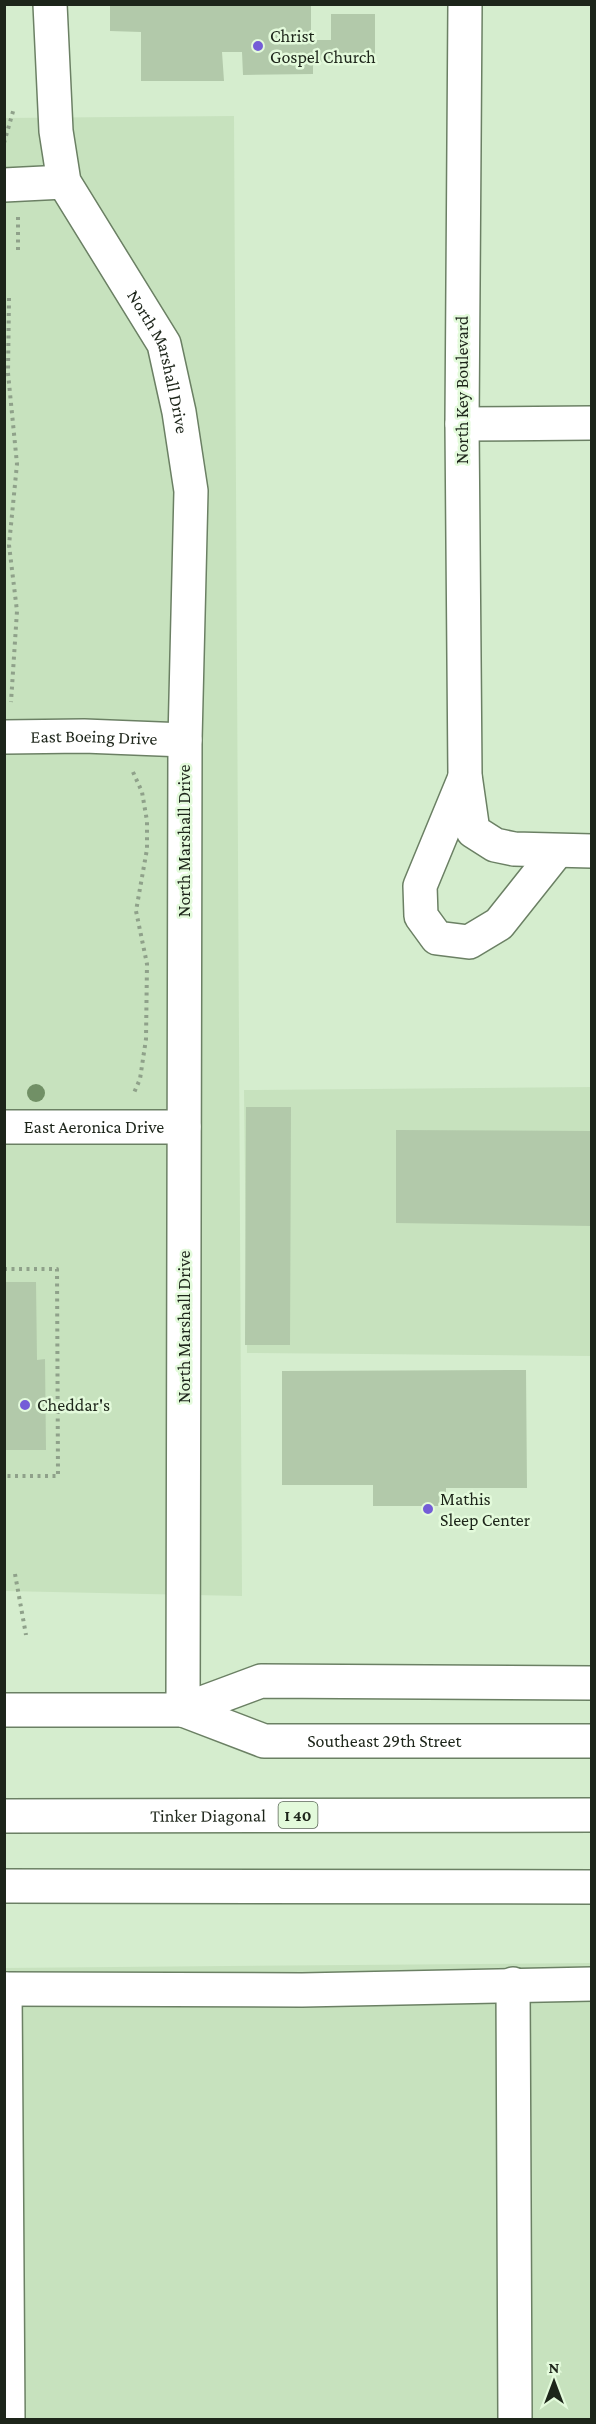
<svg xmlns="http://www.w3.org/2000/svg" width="596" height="2424" font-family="'Crimson Pro',serif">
<rect width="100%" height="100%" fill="#d5edce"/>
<!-- built -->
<path fill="#c7e2be" d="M234 116 242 1596 5 1591V118Z
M591 1087V1356L247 1353 244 1090Z
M591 1963V2419H5L4 1968Z"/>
<!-- building -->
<path fill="#b2c9aa" d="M110 4H311V40H331V14H375V62H313V74L243 75 242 52H222L224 81H141V32L110 31Z
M246 1107H291L290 1345H245Z
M396 1130 592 1131V1226L396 1223Z
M4 1282H36L37 1360 45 1359 46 1450H4Z
M526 1370 527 1488H446V1506H373V1485H282V1371Z"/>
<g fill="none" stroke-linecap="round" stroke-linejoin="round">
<defs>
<g id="minor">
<path id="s1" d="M50 4 56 131 64 182 164 344 179 412 191 491 185 740 183 1710"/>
<path d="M465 4 462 424 465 775 473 831 495 845 514 849 592 851"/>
<path d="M4 185 64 182"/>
<path d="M462 424 592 423"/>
<path id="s2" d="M4 737 84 736 185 740"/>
<path d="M465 777 420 886 421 916 437 938 469 942 499 924 557 851"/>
<path id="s3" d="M4 1127H184"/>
<path d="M513 1984 515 2420"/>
<path d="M4 1989 302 1990 592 1984"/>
<path d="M5 1989 8 2420"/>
</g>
<g id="major">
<path d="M4 1710H183L261 1681 592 1683"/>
<path id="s4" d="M183 1710 264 1741H592"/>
</g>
<g id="highway">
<path id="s5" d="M4 1816 592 1815"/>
<path d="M4 1886 592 1887"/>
</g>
</defs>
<!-- minor casing -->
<use href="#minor" stroke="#6b8064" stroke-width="36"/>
<!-- major casing -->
<use href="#major" stroke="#6b8064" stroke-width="36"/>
<!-- highway casing -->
<use href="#highway" stroke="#6b8064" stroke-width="36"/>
<!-- path -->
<path stroke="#8fa18a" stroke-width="4" stroke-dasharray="3 4.5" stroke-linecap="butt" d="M4 143 14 108
M18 250V217
M9 298 8 373 17 464 9 545 17 611 11 702
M133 772 142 792 147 821V849L136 911 147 964 146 1039 140 1079 133 1095
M4 1269H57L58 1476H4
M15 1574 26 1635"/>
<!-- minor -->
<use href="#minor" stroke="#fff" stroke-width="33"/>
<!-- major -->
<use href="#major" stroke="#fff" stroke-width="33"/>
<!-- highway -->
<use href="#highway" stroke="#fff" stroke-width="33"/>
</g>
<!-- trees -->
<circle fill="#719066" cx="36" cy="1093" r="9"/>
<!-- markers -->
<g fill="#745dd7" stroke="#e3fadb" stroke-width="2">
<circle cx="258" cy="46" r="6"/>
<circle cx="25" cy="1405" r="6"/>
<circle cx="428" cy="1509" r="6"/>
</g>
<g text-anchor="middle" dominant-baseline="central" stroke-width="5" stroke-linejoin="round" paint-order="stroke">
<!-- shield labels -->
<rect fill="#e3fadb" stroke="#586554" stroke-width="1.5" x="278.5" y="1802" width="39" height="26" rx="4.5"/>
<g font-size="16" font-weight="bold" fill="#1d251a">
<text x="298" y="1815">I 40</text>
</g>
<!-- poi labels -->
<g font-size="18" fill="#1d251a" stroke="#e3fadb" text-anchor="start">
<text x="270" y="36">Christ<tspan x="270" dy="21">Gospel Church</tspan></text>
<text x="37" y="1405">Cheddar's</text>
<text x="440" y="1499">Mathis<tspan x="440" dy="21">Sleep Center</tspan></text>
</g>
<!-- street labels -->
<g font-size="18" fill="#1d251a" stroke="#e3fadb">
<text stroke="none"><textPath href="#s1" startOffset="384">North Marshall Drive</textPath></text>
<text transform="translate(462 390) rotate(-90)">North Key Boulevard</text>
<text stroke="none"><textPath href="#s2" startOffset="90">East Boeing Drive</textPath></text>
<text transform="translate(184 841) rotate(-90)">North Marshall Drive</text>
<text stroke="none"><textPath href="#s3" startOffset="90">East Aeronica Drive</textPath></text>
<text transform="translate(184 1327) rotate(-90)">North Marshall Drive</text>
<text stroke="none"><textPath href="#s4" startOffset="207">Southeast 29th Street</textPath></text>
<text stroke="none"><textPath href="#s5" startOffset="204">Tinker Diagonal</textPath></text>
</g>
</g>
<!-- border -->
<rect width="596" height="2424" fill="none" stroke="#1d251a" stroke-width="12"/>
<!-- north arrow -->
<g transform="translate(554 2382)" stroke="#e3fadb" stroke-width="4.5" paint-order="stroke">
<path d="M0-4.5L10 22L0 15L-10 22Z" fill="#1d251a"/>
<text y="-9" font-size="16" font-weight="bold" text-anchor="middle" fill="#1d251a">N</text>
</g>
</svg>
